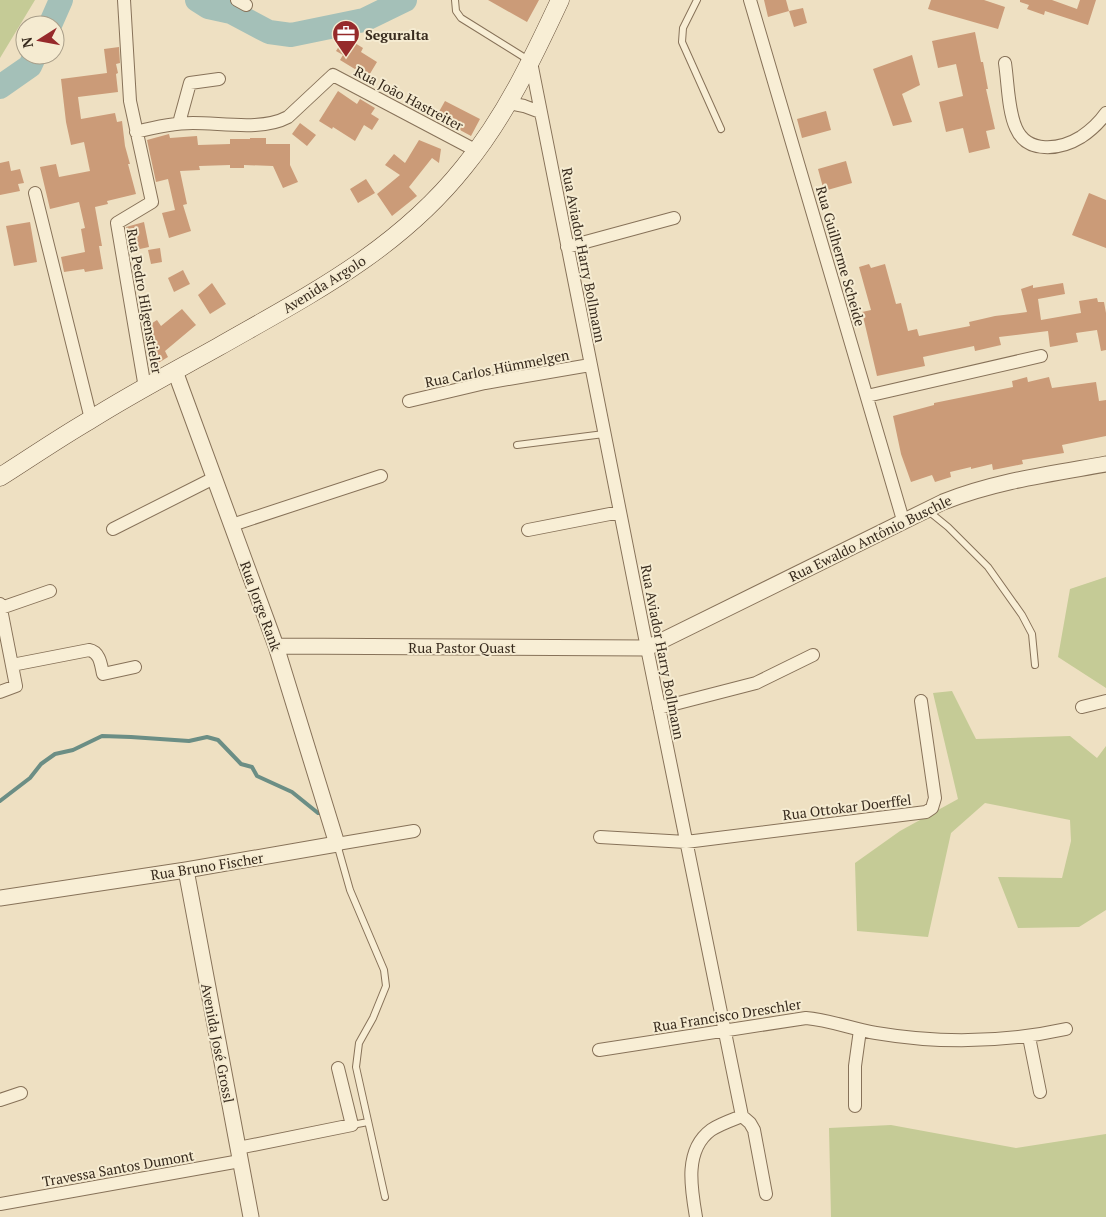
<svg xmlns="http://www.w3.org/2000/svg" width="1106" height="1217" font-family="'PT Serif',serif">
<rect width="100%" height="100%" fill="#eee0c2"/>
<!-- green -->
<path fill="#c5cb96" d="M0 0H35L0 58Z
M1106 577V688L1058 657 1070 589Z
M952 691 976 739 1070 736 1097 758 1106 746V910L1079 927 1018 928 998 877 1062 878 1071 841 1070 820 985 803 951 833 928 937 857 931 855 863 900 831 958 799 933 693Z
M891 1125 1016 1148 1106 1134V1217H831L829 1128Z"/>
<g fill="none" stroke-linecap="round" stroke-linejoin="round">
<!-- stream -->
<path stroke="#6b8e85" stroke-width="4" d="M0 801 30 778 41 764 55 754 73 750 102 736 131 737 189 741 207 737 218 740 241 764 252 767 257 776 292 792 318 813"/>
<!-- river -->
<path stroke="#a4c0b8" stroke-width="24" d="M197 0 208 7 231 12 269 32 291 35 364 20 405 0
M50 25 61 0
M0 87 30 66 35 55"/>
</g>
<!-- building -->
<path fill="#cb9b78" d="M488 0H539L527 22Z
M764 0H786L789 11 768 17Z
M931 0H984L1005 7 998 29 928 9Z
M1020 0H1052L1077 9 1080 0H1096L1088 25 1045 11 1044 15 1027 9 1029 5 1020 2Z
M803 8 807 23 794 27 789 11Z
M975 32 981 62H983L988 89H986L995 129 986 131 990 148 969 153 963 128 946 132 939 102 963 96 956 64 938 68 932 41Z
M345 37 363 48 361 52 377 62 368 77 340 60 343 55 336 51Z
M119 47 120 63 116 64 118 73 116 74 118 92 78 97 81 119 115 113 117 122 122 121 125 146 130 164H128L136 194 107 201 108 204 95 207 102 246H99L103 269 85 272 84 269 64 272 61 257 85 252 81 229 85 228 79 202 50 209 40 167 56 164 59 177 90 171 84 142 71 145 66 122 61 79 107 73 104 49Z
M912 55 920 85 902 94 912 122 893 126 873 69Z
M338 91 357 104 360 99 375 108 371 114 379 119 372 130 364 125 355 141 333 127 332 129 319 121Z
M445 101 480 119 471 136 436 117Z
M826 111 831 130 802 138 797 119Z
M300 123 316 135 307 146 292 134Z
M169 134 170 138 197 136 198 145 230 144V139H250V138H266V144H290V165L298 182 283 188 273 166 244 165V168H230V165L199 166 200 170 180 171 187 204 183 205 191 231 169 238 162 213 175 210 168 179 156 182 147 140Z
M419 140 441 149 439 163 432 158 409 187 417 196 392 216 377 194 400 175 385 165 394 154 405 163Z
M9 161 11 171 20 169 24 183 18 184 20 191 0 195V163Z
M846 161 852 183 824 191 818 169Z
M366 179 375 193 358 203 350 189Z
M1089 193 1106 200V248L1072 235Z
M30 222 37 262 14 266 6 226Z
M144 222 149 247 131 251 126 227Z
M160 248 162 262 151 264 148 250Z
M869 264 871 268 885 264 896 304 901 303 908 331 917 329 919 336 970 326 969 322 995 316 1027 312 1021 289 1033 285V288L1063 283 1065 294 1038 299 1041 320 1081 313 1079 301 1097 298 1098 302H1104L1106 313V350L1101 351 1097 330 1076 333 1078 342 1050 347 1048 331 999 337 1001 345 975 351 974 346 923 357 925 366 877 376 862 312 871 310 859 267Z
M183 270 190 284 174 292 168 278Z
M212 283 226 304 210 314 198 295Z
M182 309 196 325 165 351 168 357 155 365 147 353 143 329 157 320 161 326Z
M1027 377 1028 382 1049 377 1052 388 1096 382 1099 401 1106 400V436L1062 445 1064 453 1022 460 1023 464 993 470 992 464 971 469V467L950 472 951 477 935 482 932 475 911 482 901 454 893 416 934 405V403L1013 387 1012 381Z"/>
<g fill="none" stroke-linecap="round" stroke-linejoin="round">
<defs>
<path id="service" d="M455 0 456 11 461 18 530 61
M697 0 683 28 682 42 721 129
M517 445 604 434
M927 510 948 527 988 567 1022 615 1032 634 1035 665
M337 844 350 890 384 970 386 986 373 1018 359 1043 356 1067 385 1197
M352 1125 368 1122"/>
<path id="minor" d="M124 0 130 101 152 202 117 223 145 388
M237 0 246 5
M750 0 903 520
M531 62 647 648 742 1116 750 1123 754 1130 766 1194
M1005 63C1008 83 1008 111 1016 128 1027 154 1060 150 1081 137 1090 131 1099 123 1106 113
M508 103 524 106 540 112
M179 123 190 83 219 79
M136 132C155 127 173 123 193 123 223 123 262 131 288 117L333 75 477 151
M35 193 91 419
M567 247 674 218
M867 396 1041 356
M409 401 485 383 590 365
M232 525 381 476
M113 529 214 478
M528 530 620 512
M0 604 16 686 0 692
M1 608 50 591
M12 665 89 650C100 652 101 665 103 674L135 667
M1082 707 1106 701
M659 708 756 683 813 655
M600 837 686 842 926 812 932 808 935 798 921 701
M337 844 414 831
M1029 1037 1040 1092
M599 1050 806 1018C830 1020 852 1029 876 1033 941 1044 1002 1043 1066 1029
M0 1100 21 1093
M855 1106V1066L860 1030
M238 1148 352 1125 338 1068
M0 1204 240 1161
M696 1217C691 1188 684 1150 711 1130 720 1124 732 1120 742 1116"/>
<path id="tertiary" d="M276 646 647 648 943 502C996 481 1050 474 1106 464
M186 870 251 1217
M0 898 186 870 337 844 276 646 175 371"/>
<path id="secondary" d="M0 477C30 458 59 438 90 420 131 394 175 371 218 347 309 295 397 251 464 167 505 117 533 58 560 0"/>
</defs>
<!-- service casing -->
<use href="#service" stroke="#877259" stroke-width="8"/>
<!-- minor casing -->
<use href="#minor" stroke="#877259" stroke-width="14"/>
<!-- tertiary casing -->
<use href="#tertiary" stroke="#877259" stroke-width="17"/>
<!-- secondary casing -->
<use href="#secondary" stroke="#69533d" stroke-width="19"/>
<!-- service -->
<use href="#service" stroke="#f8eed5" stroke-width="6"/>
<!-- minor -->
<use href="#minor" stroke="#f8eed5" stroke-width="12"/>
<!-- tertiary -->
<use href="#tertiary" stroke="#f8eed5" stroke-width="15"/>
<!-- secondary -->
<use href="#secondary" stroke="#f8eed5" stroke-width="18"/>
</g>
<!-- icons -->
<defs>
<symbol id="office-pin" viewBox="-11 -11 22 30"><path d="M0 17L-7.5 6A9.5 9.5 0 1 1 7.5 6Z" fill="#962a2b" stroke="#f5ebd1"/><path d="M-6-3h4V-5.5h4V-3h4V5H-6ZM-1-4.5V-3h2v-1.5ZM-6 0V1H6V0Z" fill="#fff"/></symbol>
</defs>
<g fill-rule="evenodd">
<use href="#office-pin" x="330" y="18" width="32" height="43"/>
</g>
<g text-anchor="middle" dominant-baseline="central" stroke-width="4" stroke-linejoin="round" paint-order="stroke">
<!-- poi labels -->
<g font-size="14" font-weight="bold" fill="#372a1d" stroke="#f5ebd1" text-anchor="start">
<text x="365" y="34">Seguralta</text>
</g>
<!-- street labels -->
<g font-size="14" fill="#372a1d" stroke="#f5ebd1">
<text transform="translate(409 98) rotate(28)">Rua João Hastreiter</text>
<text transform="translate(584 255) rotate(79)">Rua Aviador Harry Bollmann</text>
<text transform="translate(841 256) rotate(74)">Rua Guilherme Scheide</text>
<text transform="translate(324 284) rotate(-32)">Avenida Argolo</text>
<text transform="translate(145 301) rotate(80)">Rua Pedro Hilgenstieler</text>
<text transform="translate(497 368) rotate(-11)">Rua Carlos Hümmelgen</text>
<text transform="translate(870 538) rotate(-26)">Rua Ewaldo Antônio Buschle</text>
<text transform="translate(261 606) rotate(70)">Rua Jorge Rank</text>
<text x="462" y="647">Rua Pastor Quast</text>
<text transform="translate(663 652) rotate(79)">Rua Aviador Harry Bollmann</text>
<text transform="translate(847 807) rotate(-7)">Rua Ottokar Doerffel</text>
<text transform="translate(207 866) rotate(-9)">Rua Bruno Fischer</text>
<text transform="translate(727 1015) rotate(-9)">Rua Francisco Dreschler</text>
<text transform="translate(218 1043) rotate(79)">Avenida José Grossl</text>
<text transform="translate(118 1168) rotate(-10)">Travessa Santos Dumont</text>
</g>
</g>
<!-- north arrow -->
<g transform="translate(40 40) rotate(259)"><circle r="24" fill="#f5ebd1" stroke="#a99e89"/>
<path d="M0-4L9 19L0 12L-9 19Z" fill="#962a2b"/>
<text y="-8" font-size="14" font-weight="bold" text-anchor="middle" fill="#372a1d">N</text>
</g>
</svg>
